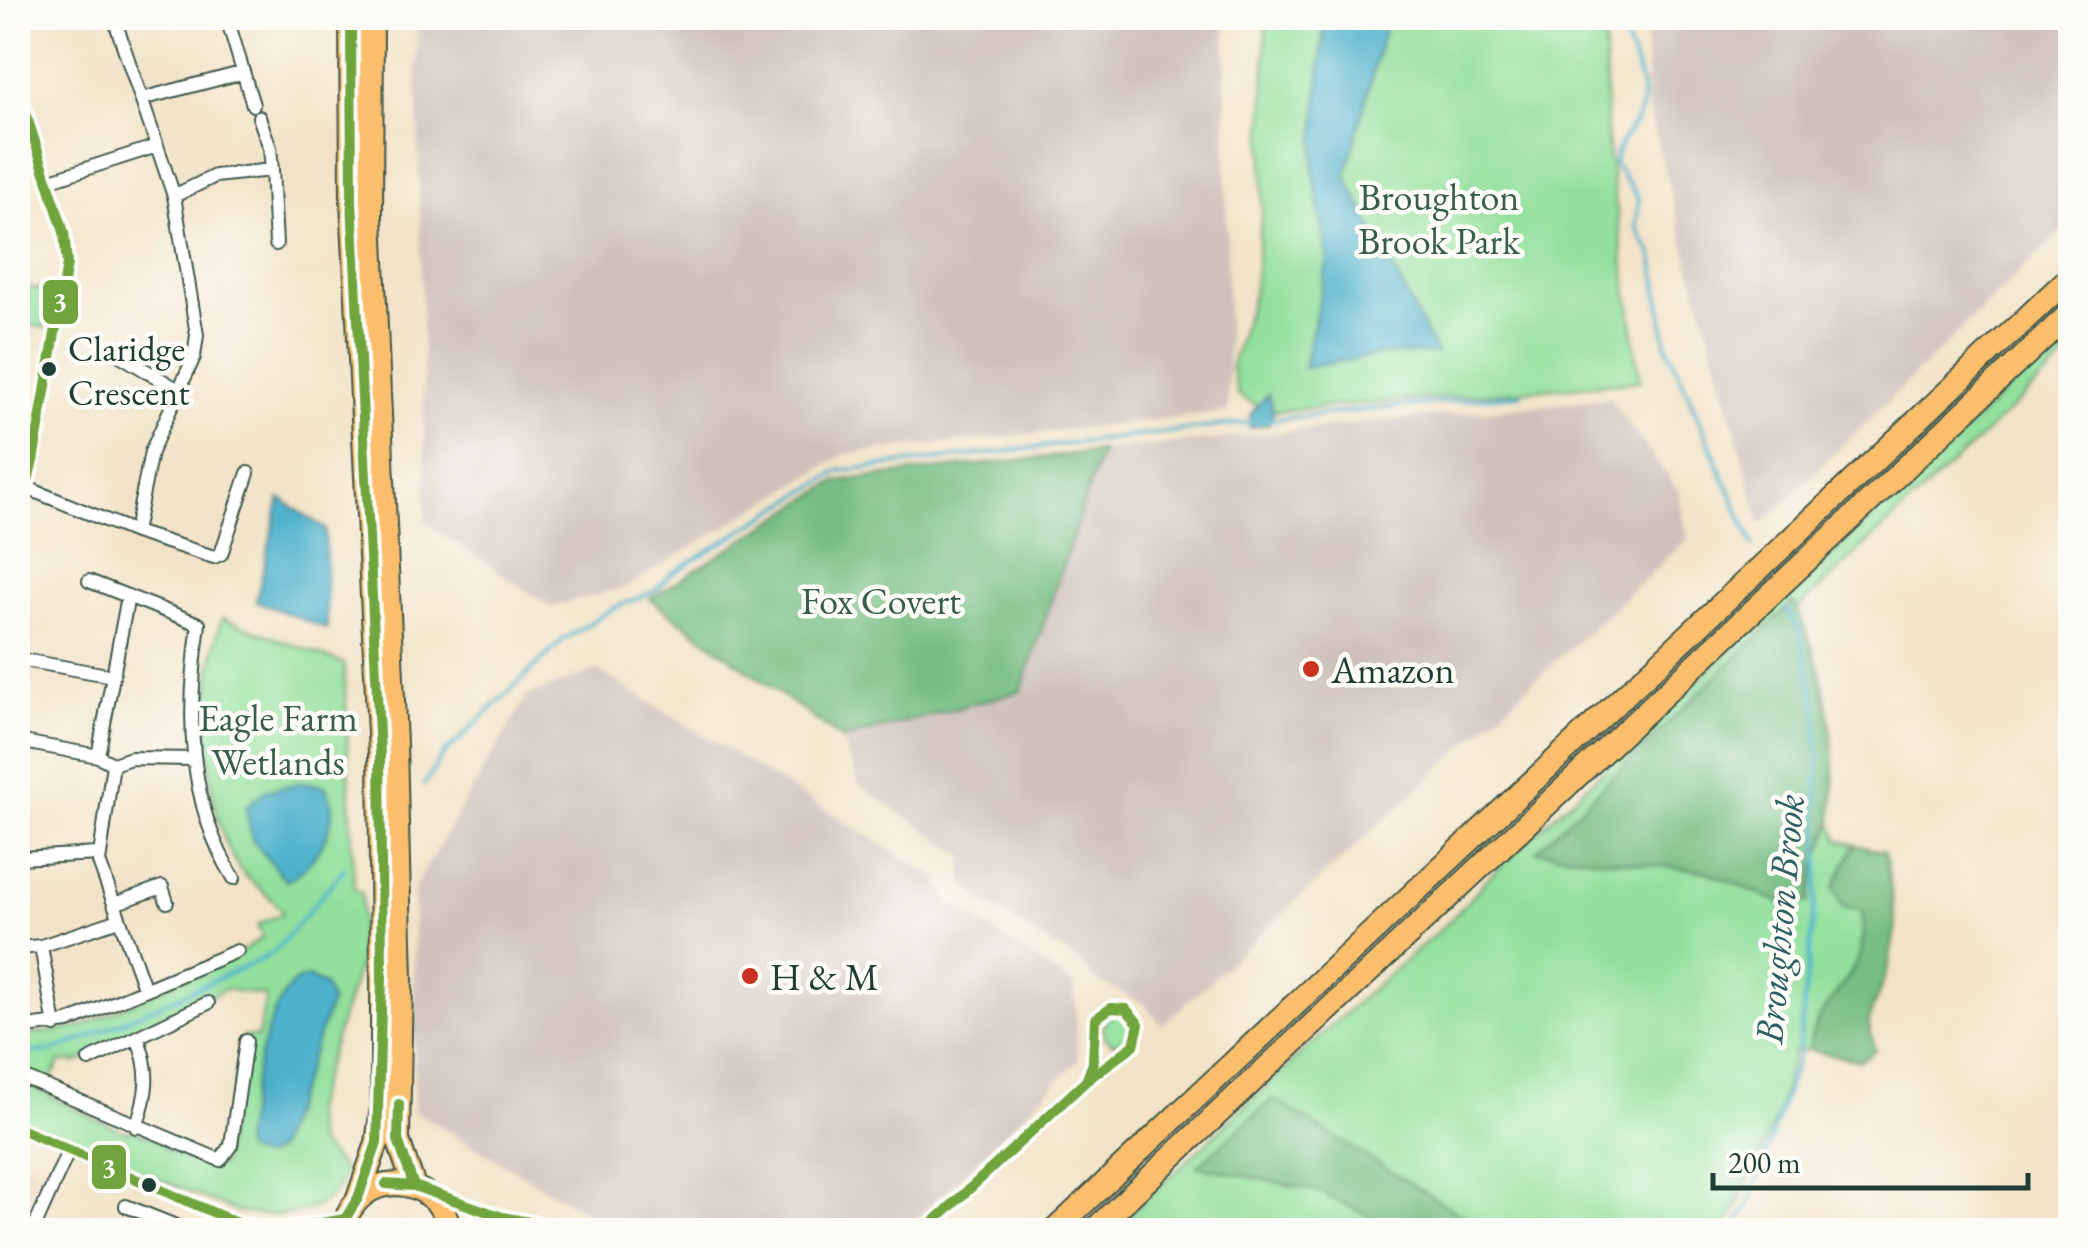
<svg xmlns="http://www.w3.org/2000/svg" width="2088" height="1248" font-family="'EB Garamond',serif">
<rect width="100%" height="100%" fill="#fdfcf7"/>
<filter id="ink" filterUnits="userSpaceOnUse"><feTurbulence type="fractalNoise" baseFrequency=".01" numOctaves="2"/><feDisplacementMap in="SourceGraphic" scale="20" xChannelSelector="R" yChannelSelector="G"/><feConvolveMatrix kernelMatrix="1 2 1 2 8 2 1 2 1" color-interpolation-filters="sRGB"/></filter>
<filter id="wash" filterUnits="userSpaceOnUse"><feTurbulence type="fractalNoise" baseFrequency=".0048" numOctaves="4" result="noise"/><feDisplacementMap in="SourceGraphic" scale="40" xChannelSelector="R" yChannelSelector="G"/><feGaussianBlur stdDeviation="2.25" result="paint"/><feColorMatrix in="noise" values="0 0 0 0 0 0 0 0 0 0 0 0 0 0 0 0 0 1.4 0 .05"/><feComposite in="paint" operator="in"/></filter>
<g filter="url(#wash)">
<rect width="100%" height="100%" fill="#f2e3c8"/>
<!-- built -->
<path fill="#f1d5bd" d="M18 1158 40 1168 18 1224Z"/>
<!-- industrial -->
<path fill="#cec1ba" d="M416 18H1225L1228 412 845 454 626 587 551 607 426 522Z
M1646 18H2070V223L1761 525 1647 105Z
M1609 398 1678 490 1688 539 1162 1025 1145 1004 1098 982 1080 962 983 902 963 883 964 856 859 785 842 739 1021 691 1101 451Z
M597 670 937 878 950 902 1075 986 1078 1061 905 1230H616L414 1111V888L527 696Z"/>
<!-- green -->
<path fill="#93e09d" stroke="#598e68" stroke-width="2.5" d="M1266 18H1604L1607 139 1640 381 1268 412 1238 395 1231 366 1253 295 1262 211Z
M18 285 52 292 45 328 18 323Z
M2070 331V354L1797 609 1793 603 1537 851 1705 871 1782 903 1809 902 1816 863 1832 824 1839 840 1855 845 1834 888 1862 911C1874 981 1813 996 1809 1050L1794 1051 1778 1113 1726 1230H1486L1273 1100 1199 1166 1318 1191 1397 1230H1113C1196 1153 1277 1075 1361 999 1404 959 1446 931 1483 883Z
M222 618 344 664 354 889 362 893 361 958 312 1110 317 1143 344 1170C335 1219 275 1218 237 1212L18 1120V1085H32C63 1105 91 1117 125 1132L134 1130 164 1143 165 1149 200 1163 222 1165 243 1036 258 1037 266 996 226 989 78 1062H60L50 1081 30 1072H18V1036L81 1027 244 950 263 937 257 925 283 913C271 893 246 882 235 862 201 802 201 682 222 618Z
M1103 1029a15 15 0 1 1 30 0a15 15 0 1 1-30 0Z"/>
<!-- forest -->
<path fill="#76be84" stroke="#4a7e5c" stroke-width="2.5" d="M1101 451 1021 691 842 739 650 599 836 481Z
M1793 602C1826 667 1840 748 1832 820 1830 835 1820 849 1816 864 1813 876 1811 890 1809 902L1782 903 1705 871 1536 851Z
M1855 845 1885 852 1896 925 1888 969 1868 1020 1875 1051 1860 1061 1809 1050C1813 996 1875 981 1862 911L1843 907 1834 888Z
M1273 1099 1486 1230H1397L1318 1191 1198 1166Z"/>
<!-- water -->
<path fill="#4db1cc" stroke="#367780" stroke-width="2.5" d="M1324 18H1387L1346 176 1436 353 1378 355 1304 368 1328 260 1313 169Z
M1268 394 1273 414 1268 424 1250 428V415Z
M280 498 325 529 327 629 256 601Z
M303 782 325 786C346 818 315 867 286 881L252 840 246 807 265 791Z
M307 977 324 985 331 1002 278 1147C269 1160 257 1159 245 1150L243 1143C249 1108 266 982 307 977Z"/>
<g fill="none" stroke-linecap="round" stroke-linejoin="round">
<!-- stream -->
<path stroke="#4db1cc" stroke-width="4" d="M1619 18C1624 47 1651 82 1640 112 1632 132 1617 141 1614 163L1639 199 1636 227 1653 255 1666 343 1753 545
M1268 420 1521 394
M424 785 443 755 563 640 614 608 655 591 671 574 839 471 1254 422
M18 1053 51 1051 84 1039 264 958 275 951 344 869
M1735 1230 1752 1197 1798 1056 1819 865 1817 709 1800 633 1786 608"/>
</g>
</g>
<g filter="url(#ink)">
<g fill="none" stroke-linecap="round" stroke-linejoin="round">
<defs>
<path id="street" d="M99 18H100
M114 18 174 196 197 335 194 357 151 452 135 532
M227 18 253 105
M18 89 64 232 67 264 33 461 18 518
M141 99 241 73
M272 170 276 244
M48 181 157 146
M174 196 215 176 272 170 270 148 259 117
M113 351 180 391
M18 421 38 425
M27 488 135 532 214 557 221 554 248 473
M89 581 199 624C187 710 186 802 234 878
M18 659 113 676
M18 741 98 756 113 764 99 862 144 987
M98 756 128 596
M113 764 131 758 194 759
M18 767 22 742
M18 858 99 854
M114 904 162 887 167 902
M41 946 55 1026
M18 948 41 946 119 920
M18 1028 68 1022 237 951
M89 1060 208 1003
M18 1079 30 1080 220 1160 231 1145 246 1041
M136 1127C148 1093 151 1071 137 1037
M18 1128 240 1224 281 1230
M434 1194 502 1217 572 1230
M126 1206 186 1230
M33 1230 68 1152
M281 1230 345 1219
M925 1230 1086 1081 1134 1045 1139 1024 1126 1009 1111 1008 1095 1019 1093 1063 1086 1081"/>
<path id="highway" d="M351 18 352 201 380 754 382 976V1106L377 1143 358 1198
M372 18 371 217 395 744 401 979 398 1140 414 1186
M343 1230C355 1168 437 1170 450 1230
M1055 1230 2070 277
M1094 1230 2070 313"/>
</defs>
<!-- street casing -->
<use href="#street" stroke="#3f564a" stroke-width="16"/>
<!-- highway casing -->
<use href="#highway" stroke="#3f564a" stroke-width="26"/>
<!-- street -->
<use href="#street" stroke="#fff" stroke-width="12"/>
<!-- highway -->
<use href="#highway" stroke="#fabe6d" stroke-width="22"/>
<defs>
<path id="bus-1" d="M18 89 64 232 67 264 33 461 18 518
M1111 1008 1126 1009 1139 1024 1134 1045 1086 1081 1093 1063 1095 1019Z
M399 1104 398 1140 414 1186
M18 1128 240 1224 281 1230 345 1219
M386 1184 414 1186 502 1217 572 1230
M345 1219 358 1198 377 1143 382 976 380 754 352 201 351 18
M925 1230 1086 1081"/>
</defs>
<!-- bus-1 casing -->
<use href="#bus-1" stroke="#fdfcf7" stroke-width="18"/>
<!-- bus-1 -->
<use href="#bus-1" stroke="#70a43d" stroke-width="10"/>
</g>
</g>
<!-- markers -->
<g fill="#1f3d34" stroke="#fdfcf7" stroke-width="4">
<circle cx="49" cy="369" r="9"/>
<circle cx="149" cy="1185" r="9"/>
</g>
<g fill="#c8321e" stroke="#fdfcf7" stroke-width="4">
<circle cx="1311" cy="669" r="10"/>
<circle cx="750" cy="976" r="10"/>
</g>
<g text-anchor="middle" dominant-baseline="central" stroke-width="9" stroke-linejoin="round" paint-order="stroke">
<!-- bus labels -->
<g font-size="36" fill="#1f3d34" stroke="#fdfcf7" text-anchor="start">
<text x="68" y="348">Claridge<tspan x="68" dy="44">Crescent</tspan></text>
</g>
<!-- park labels -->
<g font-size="38" fill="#365e49" stroke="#fdfcf7">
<text x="1439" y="196">Broughton<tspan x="1439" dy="44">Brook Park</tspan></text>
<text x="881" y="600">Fox Covert</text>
<text x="278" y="717">Eagle Farm<tspan x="278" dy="44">Wetlands</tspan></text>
</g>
<!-- poi labels -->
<g font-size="38" fill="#1f3d34" stroke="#fdfcf7" text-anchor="start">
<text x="1331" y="669">Amazon</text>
<text x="770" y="976">H &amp; M</text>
</g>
<!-- water labels -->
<g font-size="40" font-style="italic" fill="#2d6062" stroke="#fdfcf7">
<text transform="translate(1779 919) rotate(-85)">Broughton Brook</text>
</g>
</g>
<g stroke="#fdfcf7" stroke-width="4">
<rect x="41" y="278" width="39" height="48" rx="10" fill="#70a43d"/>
<rect x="90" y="1143" width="38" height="48" rx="10" fill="#70a43d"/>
</g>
<g font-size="28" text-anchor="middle" font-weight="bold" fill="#fff">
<text x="60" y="311">3</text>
<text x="109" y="1177">3</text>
</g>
<!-- margin -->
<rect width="2088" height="1248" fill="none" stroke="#fdfcf7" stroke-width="60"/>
<!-- scale -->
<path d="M1713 1173v15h315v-15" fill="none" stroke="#1f3d34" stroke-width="5"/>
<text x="1728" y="1173" font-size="30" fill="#1f3d34" stroke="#fdfcf7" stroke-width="8" paint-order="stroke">200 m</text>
</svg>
